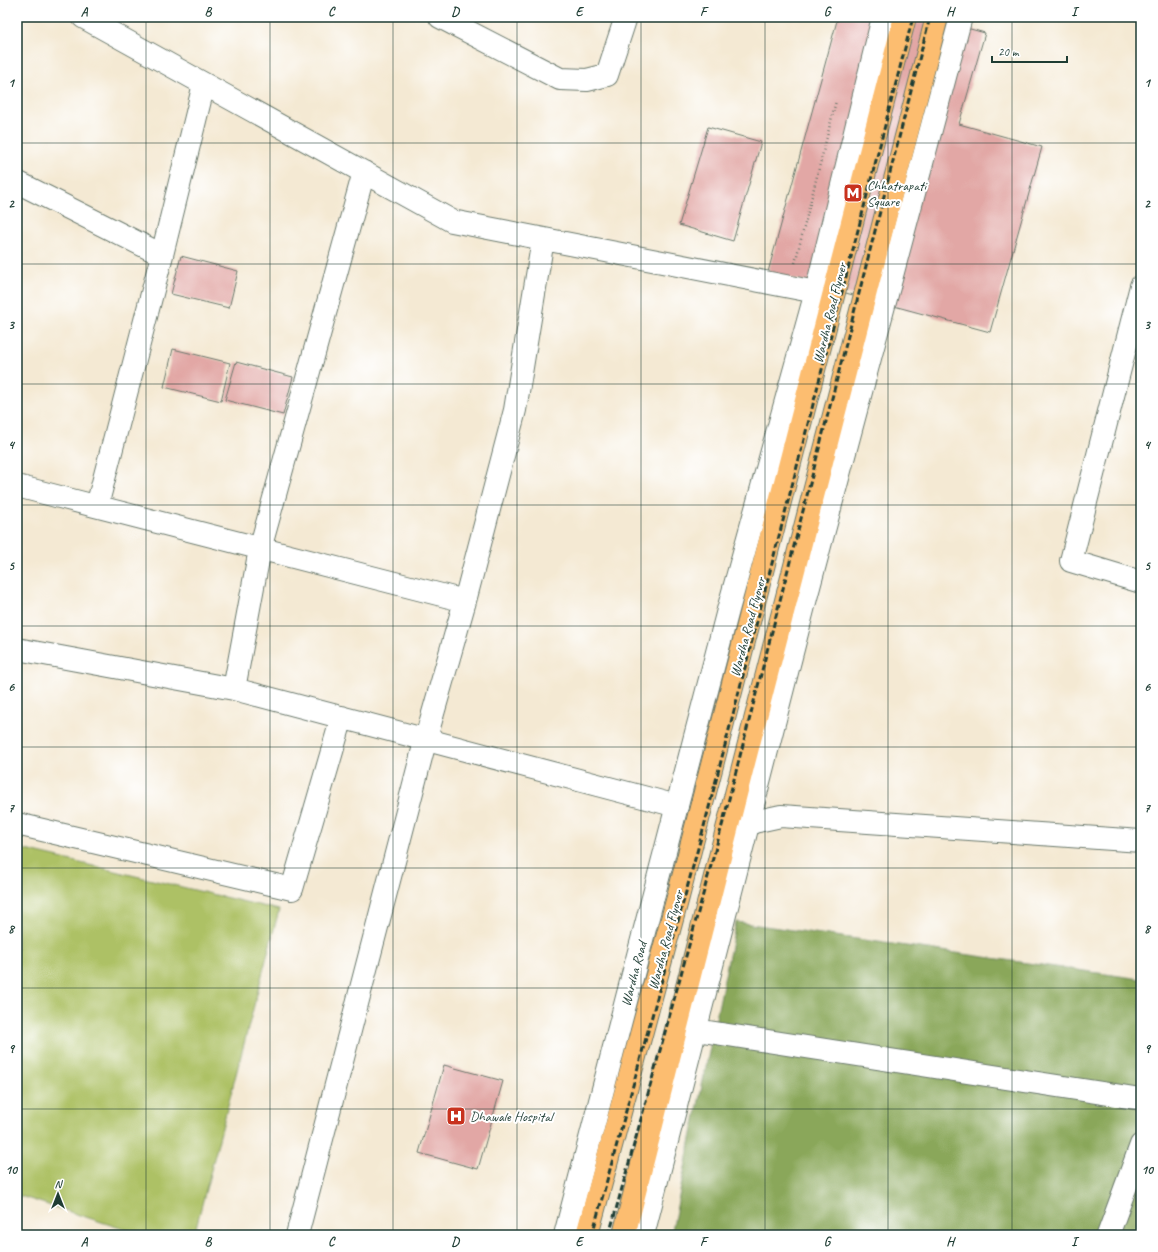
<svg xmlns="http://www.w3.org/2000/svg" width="1158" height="1252" font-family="Caveat,sans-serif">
<rect width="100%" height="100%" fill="#fff"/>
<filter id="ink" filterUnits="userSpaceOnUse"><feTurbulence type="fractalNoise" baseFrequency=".025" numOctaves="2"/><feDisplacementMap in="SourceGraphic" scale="8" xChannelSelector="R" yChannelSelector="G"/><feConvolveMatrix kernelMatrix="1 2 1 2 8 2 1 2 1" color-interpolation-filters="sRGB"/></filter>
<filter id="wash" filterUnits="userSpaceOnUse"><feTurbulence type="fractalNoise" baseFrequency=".012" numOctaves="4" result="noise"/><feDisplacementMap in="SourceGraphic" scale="16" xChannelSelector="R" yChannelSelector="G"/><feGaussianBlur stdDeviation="0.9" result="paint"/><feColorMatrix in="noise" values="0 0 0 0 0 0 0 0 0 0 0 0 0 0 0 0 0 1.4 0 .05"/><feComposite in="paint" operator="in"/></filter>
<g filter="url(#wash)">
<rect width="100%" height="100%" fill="#f4e9d3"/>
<!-- green -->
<path fill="#adc165" stroke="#667f4c" d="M17 848 279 910 194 1235H142L17 1195Z"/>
<!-- forest -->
<path fill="#8aa75a" stroke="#547247" d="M736 922 1141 979V1235H671Z"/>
<g id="blocks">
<!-- building -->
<path fill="#e2a7a5" d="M838 17H926L985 33 959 124 1042 147 990 332 768 272Z
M708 127 761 142 733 241 679 225Z
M181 256 238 271 229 308 171 294Z
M173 349 230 363 221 401 164 387Z
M236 362 293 377 283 415 225 400Z
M444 1065 503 1081 478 1169 419 1153Z"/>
</g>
</g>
<g filter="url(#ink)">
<use href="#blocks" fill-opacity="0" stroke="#6a796c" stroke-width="1"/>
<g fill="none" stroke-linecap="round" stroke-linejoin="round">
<defs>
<path id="minor" d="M83 17 452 221 816 292
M440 17 560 79 587 80 607 75 626 17
M17 182 162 255
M1141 286 1071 561 1141 582
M17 486 465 601
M97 506 162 255 204 84
M17 649 234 689 677 806
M234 689 260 549 364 172
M749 823 781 816 1141 841
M17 824 292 889 342 717
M696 1030 1141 1099
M297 1235 426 738 465 601 515 410 543 239
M1108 1235 1141 1145"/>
<path id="tertiary" d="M565 1235 728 610 816 292 883 17
M643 1235 806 598 961 17"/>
<path id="trunk" d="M587 1235 678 897 905 17
M624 1235 738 786 937 17"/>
</defs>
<!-- minor casing -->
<use href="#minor" stroke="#6a796c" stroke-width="24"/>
<!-- tertiary casing -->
<use href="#tertiary" stroke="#6a796c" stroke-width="24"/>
<!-- trunk casing -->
<use href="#trunk" stroke="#6a796c" stroke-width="24"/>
<!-- path -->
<path stroke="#6a796c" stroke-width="2.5" stroke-dasharray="1 3" stroke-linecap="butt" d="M795 263 836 101"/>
<!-- minor -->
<use href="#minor" stroke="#fff" stroke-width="22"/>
<!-- tertiary -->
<use href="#tertiary" stroke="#fff" stroke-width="22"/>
<!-- trunk -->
<use href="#trunk" stroke="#fcbd6f" stroke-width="22"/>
<!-- rail -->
<path stroke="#1f3d34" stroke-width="3" stroke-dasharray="6 3" stroke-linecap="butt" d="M592 1235 706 819 913 17
M609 1235 723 822 930 17"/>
</g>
</g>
<!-- grid -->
<path fill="none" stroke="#1f3d34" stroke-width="1" stroke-opacity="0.55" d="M146 17V1235M270 17V1235M393 17V1235M517 17V1235M641 17V1235M765 17V1235M888 17V1235M1012 17V1235M17 143H1141M17 264H1141M17 384H1141M17 505H1141M17 626H1141M17 747H1141M17 868H1141M17 988H1141M17 1109H1141"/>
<!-- icons -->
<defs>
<symbol id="metro-square" viewBox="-11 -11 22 22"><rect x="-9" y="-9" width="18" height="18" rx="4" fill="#c8321e" stroke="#fff"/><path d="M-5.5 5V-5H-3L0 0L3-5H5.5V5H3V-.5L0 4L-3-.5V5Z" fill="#fff"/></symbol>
<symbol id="hospital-square" viewBox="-11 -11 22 22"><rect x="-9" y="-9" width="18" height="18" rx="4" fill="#c8321e" stroke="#fff"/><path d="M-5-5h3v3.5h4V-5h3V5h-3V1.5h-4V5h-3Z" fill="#fff"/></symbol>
</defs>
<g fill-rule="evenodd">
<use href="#metro-square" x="842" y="182" width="22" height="22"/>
<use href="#hospital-square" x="445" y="1105" width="22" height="22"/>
</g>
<g text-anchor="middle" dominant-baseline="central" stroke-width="4" stroke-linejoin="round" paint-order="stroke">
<!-- poi labels -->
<g font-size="14" fill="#1f3d34" stroke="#fff" text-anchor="start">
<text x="867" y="185">Chhatrapati<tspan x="867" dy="16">Square</tspan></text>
<text x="470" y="1116">Dhawale Hospital</text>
</g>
<!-- street labels -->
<g font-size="14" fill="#1f3d34" stroke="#fff">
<text transform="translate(830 313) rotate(-76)">Wardha Road Flyover</text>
<text transform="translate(748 627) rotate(-75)">Wardha Road Flyover</text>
<text transform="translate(666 940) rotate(-75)">Wardha Road Flyover</text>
<text transform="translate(634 974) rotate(-75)">Wardha Road</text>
</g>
</g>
<!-- margin -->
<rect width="1158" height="1252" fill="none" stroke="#fff" stroke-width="44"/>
<!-- north arrow -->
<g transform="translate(58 1194)" stroke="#ffffff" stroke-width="3" paint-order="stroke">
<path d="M0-3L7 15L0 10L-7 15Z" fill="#1f3d34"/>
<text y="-6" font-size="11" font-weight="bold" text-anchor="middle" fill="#1f3d34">N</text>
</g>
<!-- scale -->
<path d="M992 56v6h75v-6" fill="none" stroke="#1f3d34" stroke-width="2"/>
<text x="998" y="56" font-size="12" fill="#1f3d34" stroke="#ffffff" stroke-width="3" paint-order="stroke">20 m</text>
<rect x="22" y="22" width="1114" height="1208" fill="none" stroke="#1f3d34" stroke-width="1.5"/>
<g font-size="13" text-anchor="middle" font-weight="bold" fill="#1f3d34">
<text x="84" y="16">A</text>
<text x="208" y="16">B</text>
<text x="331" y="16">C</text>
<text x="455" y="16">D</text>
<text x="579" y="16">E</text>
<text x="703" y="16">F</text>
<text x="827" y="16">G</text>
<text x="950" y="16">H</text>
<text x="1074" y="16">I</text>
<text x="11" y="87">1</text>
<text x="1147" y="87">1</text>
<text x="11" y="208">2</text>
<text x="1147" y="208">2</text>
<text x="11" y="329">3</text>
<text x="1147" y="329">3</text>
<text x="11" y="449">4</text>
<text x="1147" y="449">4</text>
<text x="11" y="570">5</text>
<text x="1147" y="570">5</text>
<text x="11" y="691">6</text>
<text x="1147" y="691">6</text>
<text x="11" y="812">7</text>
<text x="1147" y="812">7</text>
<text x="11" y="933">8</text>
<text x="1147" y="933">8</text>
<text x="11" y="1053">9</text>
<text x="1147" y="1053">9</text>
<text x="11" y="1174">10</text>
<text x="1147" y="1174">10</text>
<text x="84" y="1246">A</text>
<text x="208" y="1246">B</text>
<text x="331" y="1246">C</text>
<text x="455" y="1246">D</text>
<text x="579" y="1246">E</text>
<text x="703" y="1246">F</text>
<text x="827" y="1246">G</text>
<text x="950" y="1246">H</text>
<text x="1074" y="1246">I</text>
</g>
</svg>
